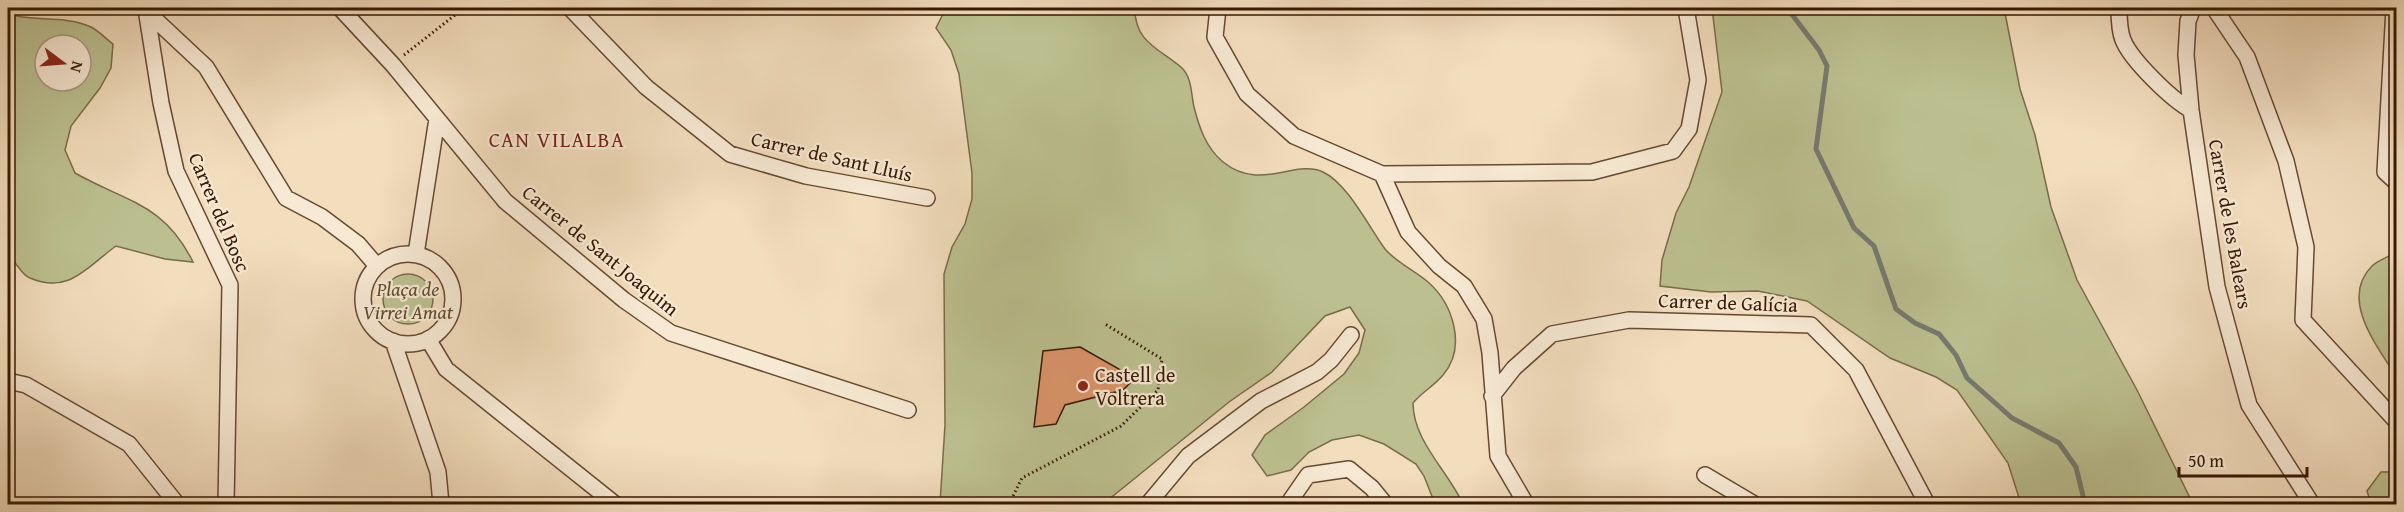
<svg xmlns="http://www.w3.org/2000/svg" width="2404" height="512" font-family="'Gentium Book Plus',serif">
<rect width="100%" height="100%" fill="#f2ddbd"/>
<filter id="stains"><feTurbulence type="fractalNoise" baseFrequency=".00333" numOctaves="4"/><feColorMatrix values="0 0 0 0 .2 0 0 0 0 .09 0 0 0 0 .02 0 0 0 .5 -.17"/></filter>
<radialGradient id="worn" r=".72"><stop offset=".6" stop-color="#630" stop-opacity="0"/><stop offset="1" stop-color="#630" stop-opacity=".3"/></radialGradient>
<!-- green -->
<path fill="#bcc090" stroke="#7a6c49" stroke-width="1.5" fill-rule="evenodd" d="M946 8H1135C1134 42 1160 49 1182 68 1192 78 1191 94 1194 107 1199 127 1206 148 1223 162 1260 192 1295 159 1323 172 1347 183 1369 227 1385 249 1397 263 1414 270 1428 282 1453 304 1467 347 1443 375 1434 386 1422 392 1413 403 1413 441 1448 471 1463 504H1435L1424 476 1416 464 1384 444 1359 435 1332 440 1309 452 1291 470 1267 476 1252 455 1265 435 1304 407 1344 374 1359 353 1365 330 1350 307 1325 316 1272 372 1229 402 1103 504H940L945 425 944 274 952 247 965 224 972 199V173L959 74 951 50 936 28Z
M1712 8H2004L2020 89 2035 135 2051 207 2077 280 2137 390 2193 504H2021L2008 463 1957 390 1936 377 1890 358 1807 301 1758 291 1711 292 1660 286 1662 260 1676 213 1689 187 1722 92Z
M8 14C34 22 65 15 91 27 99 31 106 39 113 44L111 68 100 88 71 126 65 150 75 173C126 202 164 203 193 262L165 259 116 246C88 266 69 295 30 278 21 275 16 261 8 255ZM45 45H81V81H45Z
M2396 252V376C2377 346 2339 299 2372 266 2378 260 2389 257 2396 252Z
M383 299a25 25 0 1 1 50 0a25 25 0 1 1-50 0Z
M2381 472H2396V504H2371L2367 491Z"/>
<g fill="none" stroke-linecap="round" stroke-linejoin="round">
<!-- stream -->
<path stroke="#767a71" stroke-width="5" d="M1787 8 1819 50 1827 66 1816 149 1854 228 1874 246 1896 309 1915 323 1939 334 1956 355 1967 378 2012 418 2059 443 2076 467 2085 504"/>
</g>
<!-- building -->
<path fill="#db946a" stroke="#381902" stroke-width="1.5" d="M1080 347 1119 369 1130 383 1123 390 1065 405 1056 424 1034 427 1043 351Z"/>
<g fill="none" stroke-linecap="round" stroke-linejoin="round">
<defs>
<path id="minor" d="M143 8 206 67 286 198 322 217 358 244 377 266
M340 8 393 65 505 201 624 300 671 333 908 410
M570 8 646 87 730 154 806 176 927 198
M1218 8 1215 37 1247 94 1294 136 1382 174 1592 172 1673 151 1689 129 1698 80 1686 8
M2119 8C2119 18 2119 30 2123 40 2131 60 2172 100 2191 110
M2193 8 2188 21 2186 55 2191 110 2217 287 2249 405 2312 504
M2214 8 2247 57 2286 161 2306 247 2303 320 2396 421
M2394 8 2385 172 2396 182
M146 9 161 103 176 171 230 285 226 504
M1382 174 1408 232 1439 266 1464 286 1484 319 1490 353 1498 456 1526 504
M416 254 437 119
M363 299a45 45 0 1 1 90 0a45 45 0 1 1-90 0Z
M428 339 446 369 615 504
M393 341 438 472 441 504
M8 381 26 385 129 444 177 504
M1492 396 1514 368 1552 334 1629 320 1811 325 1856 370 1927 504
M1705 475 1754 504
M1148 504 1188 456 1261 401 1317 372 1331 360 1351 335
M1291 504 1290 501 1308 475 1349 469 1372 488 1385 504"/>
</defs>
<!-- minor casing -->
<use href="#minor" stroke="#664a31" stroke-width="18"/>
<!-- path -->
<path stroke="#381902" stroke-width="3" stroke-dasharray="1.5 3" stroke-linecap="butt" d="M404 55 464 8
M1009 504 1022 478 1121 426 1158 390 1162 359 1105 324"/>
<!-- minor -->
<use href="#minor" stroke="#f7e9d4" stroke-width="15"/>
</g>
<!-- markers -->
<circle fill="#8f2418" stroke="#f7e9d4" stroke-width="2" cx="1083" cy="386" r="6"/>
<g text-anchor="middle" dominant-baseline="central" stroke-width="4.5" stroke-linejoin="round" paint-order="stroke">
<!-- street labels -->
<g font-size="20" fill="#381902" stroke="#f7e9d4">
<text transform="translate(832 156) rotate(13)">Carrer de Sant Lluís</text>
<text transform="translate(220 212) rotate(67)">Carrer del Bosc</text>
<text transform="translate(2231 224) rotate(80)">Carrer de les Balears</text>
<text transform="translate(601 250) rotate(39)">Carrer de Sant Joaquim</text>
<text transform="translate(1728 302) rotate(2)">Carrer de Galícia</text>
</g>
<!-- park labels -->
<g font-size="20" font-style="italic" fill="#604b2d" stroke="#f7e9d4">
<text x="408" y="288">Plaça de<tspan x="408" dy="23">Virrei Amat</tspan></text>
</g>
<!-- poi labels -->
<g font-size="20" fill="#381902" stroke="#f7e9d4" text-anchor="start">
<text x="1095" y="374">Castell de<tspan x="1095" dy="23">Voltrera</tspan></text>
</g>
<!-- neighbourhood labels -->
<g font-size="21" letter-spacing="1.5" fill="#7a1f14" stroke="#f7e9d4">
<text x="557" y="139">CAN VILALBA</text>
</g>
</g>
<!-- margin -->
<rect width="2404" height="512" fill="none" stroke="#f2ddbd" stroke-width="30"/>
<rect x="9" y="9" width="2386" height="494" fill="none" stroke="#381902" stroke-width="3"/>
<rect x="15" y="15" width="2374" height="482" fill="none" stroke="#381902" stroke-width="1.5"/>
<!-- north arrow -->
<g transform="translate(63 63) rotate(106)"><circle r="28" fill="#f7e9d4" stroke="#ab9680" stroke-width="1.5"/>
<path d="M0-4.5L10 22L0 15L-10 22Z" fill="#8f2418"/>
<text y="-9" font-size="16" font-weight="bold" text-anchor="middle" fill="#381902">N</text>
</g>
<!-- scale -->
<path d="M2179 467v9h128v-9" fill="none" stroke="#381902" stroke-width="3"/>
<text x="2188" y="467" font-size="18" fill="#381902" stroke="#f7e9d4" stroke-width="4.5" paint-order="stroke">50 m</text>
<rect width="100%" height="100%" filter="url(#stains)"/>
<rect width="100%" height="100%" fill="url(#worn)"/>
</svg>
